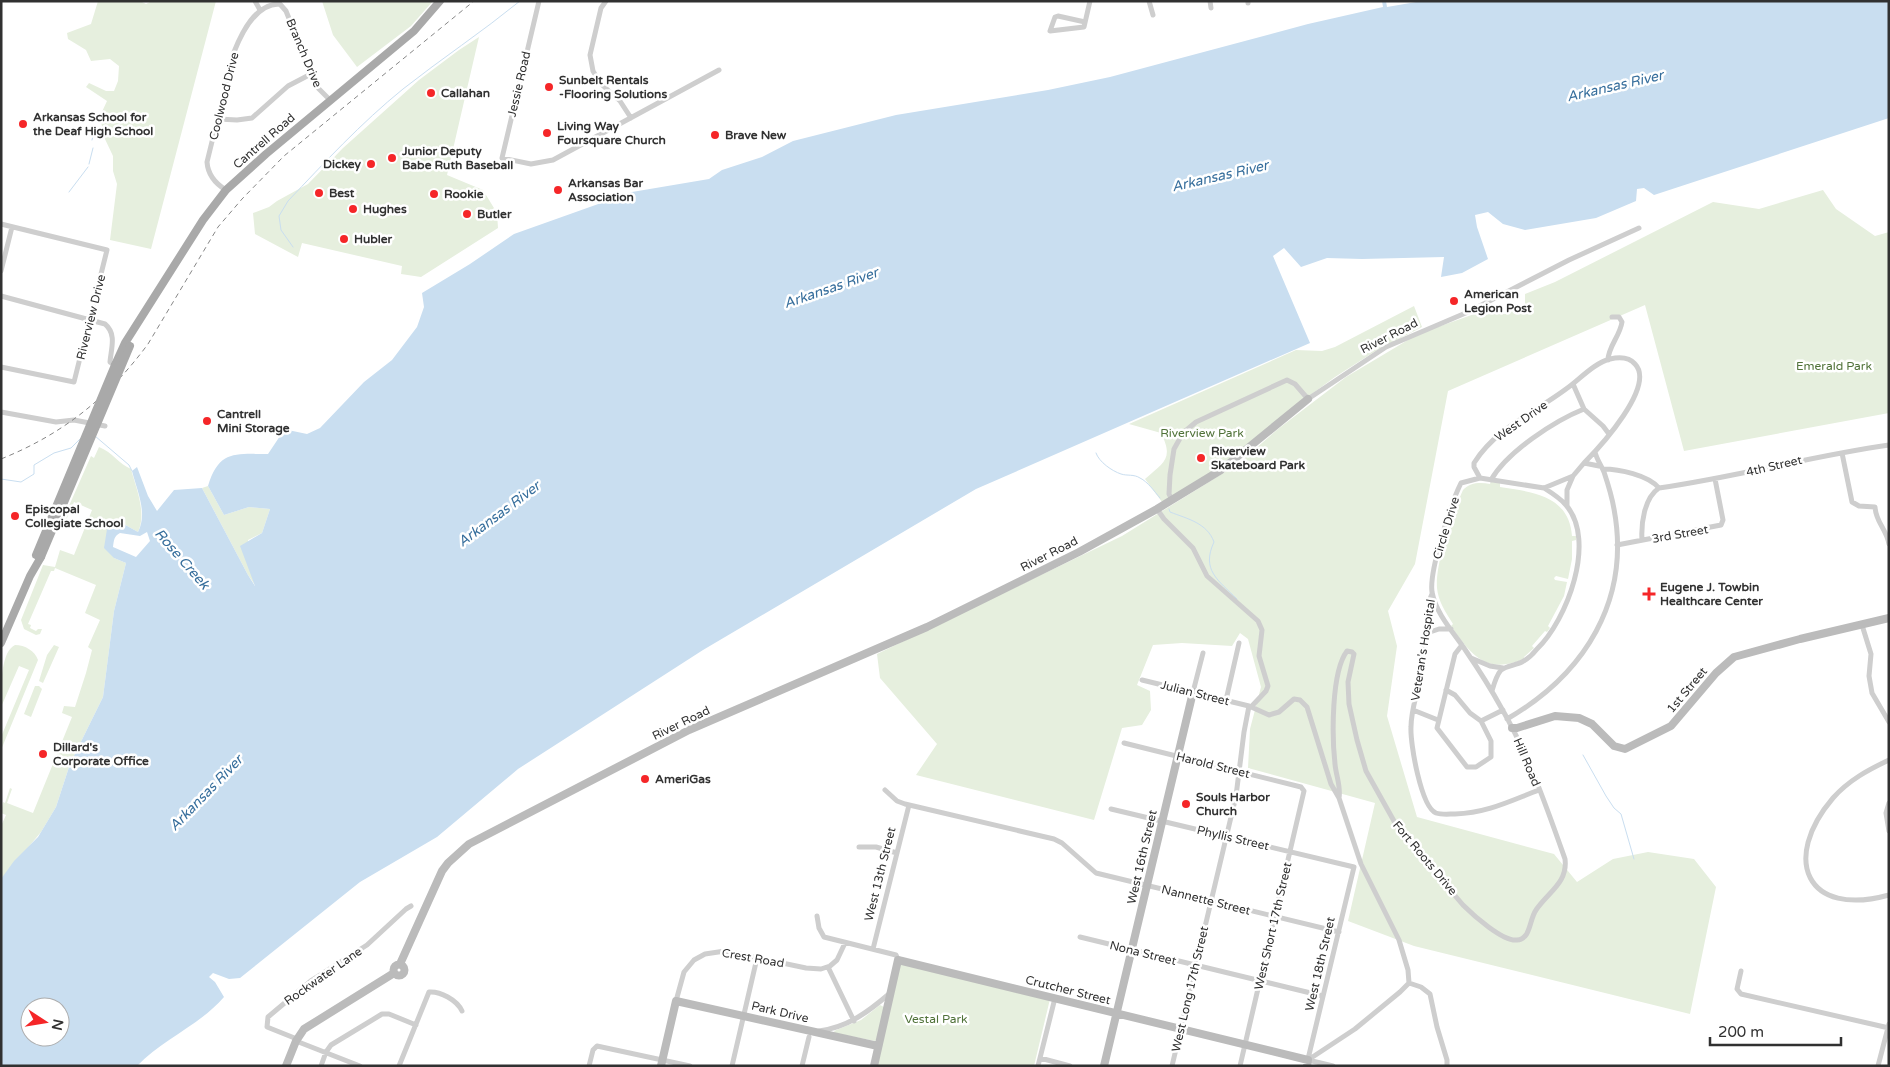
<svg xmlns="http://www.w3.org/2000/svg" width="1890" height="1067" font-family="'Varela Round',sans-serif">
<rect width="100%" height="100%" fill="#fff"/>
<!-- green -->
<path fill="#e6efde" d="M98 1H140L146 4 152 1H216L151 249 110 240 117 184 113 171V156L104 137 100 116 107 101 86 87 89 83 106 91H114L118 81 119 66 110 59 91 61 86 50 68 39 67 33 91 24Z
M322 1H433L411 26 357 67 333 35Z
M479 37 447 175 483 190 497 213 498 228 421 277 401 274 402 266 302 243 298 257 255 234 253 213 269 207 277 201 308 184 343 148 419 80 459 50Z
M1823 190 1836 209 1875 236 1889 232V413L1684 451 1645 305 1448 391 1415 564 1388 611 1397 646 1387 716 1417 817 1554 854 1577 882 1613 859 1648 852 1694 859 1716 887 1690 1014 1414 946 1348 921 1375 803 1248 768 1250 729 1261 687 1248 639 1240 633 1232 646 1182 643 1153 645 1137 685 1150 691 1151 710 1142 725 1122 728 1094 820 916 775 937 744 880 678 877 654 1122 536 1238 464 1278 429 1346 377 1418 334 1480 312 1506 314 1525 305V294L1555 282 1713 202 1759 209Z
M1414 306 1422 327 1374 352 1335 377 1283 415 1227 463 1162 502 1145 479C1164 462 1174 459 1161 433L1129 424 1296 350 1322 351 1335 347Z
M99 447C112 452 119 464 131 469 136 488 147 513 138 532L120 522 107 529 114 558 126 563 114 611 103 697 70 764 56 807 41 832 1 880V826L6 815 1 813 3 802 5 803 10 788 12 789 7 803 33 813 72 717 62 713 64 706 75 707 86 673 92 650 88 647 100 620 85 613 96 585 55 568 54 571H51L28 624 31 625 30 628 36 631 38 629H42L40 634 36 635 24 629 21 620 43 565 55 567 60 550 74 555 92 510 74 502 64 525 61 524 91 456 94 458Z
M1491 481 1500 483V487C1532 492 1569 495 1572 536H1576V540L1572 541V559L1568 579 1556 576 1554 578 1555 580 1567 582 1564 596 1548 626 1550 628 1547 632 1545 631 1532 646 1534 648 1524 657V659C1486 675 1471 655 1451 626L1453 624C1446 613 1438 601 1437 588 1435 564 1453 512 1463 490 1470 482 1481 482 1490 484Z
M208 486 224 515 249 507 270 509 262 533 248 540 257 588 248 575 202 488Z
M15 645C25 645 35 651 38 660L1 750V737L29 670 19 666 1 707C1 690 0 652 15 645Z
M54 645 59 647 43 683 39 681 47 655Z
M35 686H39L42 689 31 717 24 714Z
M899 964H903L1050 999 1034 1066H876Z
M880 1005 884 1007 877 1039 875 1041 835 1033 834 1031 861 1020Z"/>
<!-- water -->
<path fill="#c9def0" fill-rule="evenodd" d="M1382 1H1386L1387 7 1422 1H1889V118L1654 195 1644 188 1637 189 1636 201 1596 218 1525 230 1503 224 1488 212 1475 215 1477 227 1488 259 1462 273 1441 277 1444 257 1362 259 1327 258 1301 267 1284 248 1273 256 1310 343 976 489 703 650 518 769 437 837 360 882 240 978 229 979 213 973 209 977 215 982 224 997C200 1025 163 1039 137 1066H1V879L14 861 38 837 56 807 70 764 103 697 114 611 126 563 114 558 104 548 107 529 120 522 138 532C148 513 137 491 132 471L137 467 148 496 157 511 174 490 202 488 248 575 255 586 240 546 262 533 270 509 249 507 224 515 208 486C219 450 235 454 268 454L280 436 288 430 307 434 320 428 364 382 392 360 417 327 424 307 422 293 470 264 514 234 632 192 709 179 722 170 762 157 793 141 896 115 1048 90 1110 77 1308 24 1383 7ZM147 532 150 541 136 557 113 547C114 540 114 536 120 533L140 536ZM30 1007H60V1037H30Z"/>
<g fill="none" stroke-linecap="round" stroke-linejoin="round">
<!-- stream -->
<path stroke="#c9def0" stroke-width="1" d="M92 140 94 132
M89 164 93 148
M69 192 88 167
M293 247 281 230 279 216 288 201C324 163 361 123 403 89 441 59 482 32 520 1
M95 436 129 465 132 471
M1096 453C1099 462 1112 471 1121 474 1127 476 1134 474 1140 478 1148 482 1154 491 1160 498
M1 479 21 482 34 474V465L54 453 71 448 81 438
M1169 509 1170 512C1188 519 1207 523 1214 542 1201 570 1218 580 1237 599
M1583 755 1606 796 1614 808 1621 814 1634 859"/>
<!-- street -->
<path stroke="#cecece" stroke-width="5" d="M255 1 260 10
M539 1 502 158 531 164 553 160 719 70
M606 1 601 8 590 55 593 71 600 83 620 101 631 118
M1149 1 1153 15
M1210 1 1211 8
M1248 1V3
M279 3 286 11 316 86 330 100
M1085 22 1058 16 1055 17 1050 31 1084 27 1090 1
M218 119 237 120 252 118 288 86 311 74
M226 190C216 184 208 176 207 162L234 52C242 32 256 3 280 4
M1 224 107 250 74 382 1 367
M1 271 12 227
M1 296 105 324C117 334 111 349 110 362L115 365
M1608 360C1608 347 1620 336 1622 322L1619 317H1612
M1573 384 1584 409 1603 426 1609 434
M1 412 56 422 74 420 105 426
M1842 453 1852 502 1859 506 1875 507C1876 523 1886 528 1889 544
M1603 469C1619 469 1648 475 1659 488
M1480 478 1474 467V463C1496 428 1534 413 1566 389 1579 380 1594 363 1610 359 1619 357 1629 357 1635 364 1656 386 1600 447 1584 463
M1491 480C1507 452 1554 421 1584 409
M1172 500 1169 494 1170 475 1174 449 1183 433 1196 422 1287 380 1295 384 1308 399 1386 347 1468 312 1569 260 1639 228
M1567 505V490L1573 476
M1157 509 1164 519 1193 548 1207 576 1258 621 1262 630 1259 656 1268 686 1266 691 1251 707
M1642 540C1641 524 1644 498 1659 488 1737 477 1811 456 1889 445
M1617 545 1721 525 1723 520 1715 479
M1432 594 1430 599C1427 625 1425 652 1420 678 1417 695 1411 710 1411 727 1410 743 1421 807 1436 813 1442 815 1449 814 1455 814 1487 813 1510 801 1539 790
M1862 625 1871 654 1869 676 1872 693 1889 722
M1427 633 1439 629H1451
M1471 658 1490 666 1503 668
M1142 680 1249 706 1269 715 1279 712 1294 699 1300 700 1307 707 1331 784 1339 798
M1446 690 1455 695 1470 713 1481 721 1491 741V757L1476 767H1467L1437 728 1455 654 1462 645
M1492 691C1494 684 1496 676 1501 670 1506 666 1516 665 1522 662 1528 659 1533 654 1537 649 1567 620 1597 541 1566 505 1560 498 1552 493 1544 488
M1193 692 1203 653
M1226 700 1239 643
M1413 710 1438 720
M1507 719C1585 674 1631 600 1614 509 1612 497 1608 484 1604 472 1601 465 1597 460 1595 452
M1481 721 1503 710
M1124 743 1301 787 1304 791 1240 1066
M1889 760C1868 770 1849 780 1833 798 1781 859 1806 918 1889 895
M885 790 897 801 905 804 1054 839 1062 843 1096 873 1339 932
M1889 803 1886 813 1889 831
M1111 809 1354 867 1308 1059
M859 847H876L897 853
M817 916 819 928 824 937 896 955 898 960
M1080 937 1323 996
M873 949 909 805
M828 967 854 1021
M1741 971 1737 989 1741 994 1889 1028
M1409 983 1421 987 1430 994 1437 1027 1447 1060V1066
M676 1001 684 972 694 960 705 954 725 951 806 968 821 969 830 966 837 960 845 943
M819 1031C848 1027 868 1012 889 994
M297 1039 267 1027 268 1017 312 980 367 945 406 909 411 906
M296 1041 360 1066
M1040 1058 1070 1066
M1308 1060 1355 1029 1400 992 1409 983 1408 970 1399 940 1361 864 1339 798C1341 786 1336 776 1335 764 1332 737 1331 672 1347 651L1352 652 1354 654 1348 682 1349 704 1357 740 1366 771 1399 830 1463 905C1473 915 1503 942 1517 940 1531 939 1529 920 1536 910 1548 892 1568 883 1565 859 1547 808 1529 756 1502 709 1491 689 1479 670 1466 651 1454 633 1436 614 1432 592 1429 571 1451 503 1461 483L1480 478 1544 488 1573 476 1584 463 1599 466
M1308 1060 1333 1066
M321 1066 326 1052 331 1045 382 1014H389L416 1025
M399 1066 429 992C440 991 457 1000 462 1011
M589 1066 593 1050 597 1046 690 1066
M732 1066 757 958
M802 1066 809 1037
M1038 1066 1055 998
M1172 1066 1236 796 1244 732 1249 706
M1878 1066 1889 1024"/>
<!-- secondary -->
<path stroke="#bbb" stroke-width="8" d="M1512 728H1517L1555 716 1579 718 1592 724 1614 746 1625 749 1671 726 1716 673 1734 657 1800 639 1889 618
M400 964 442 871 448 863 469 844 689 730 927 627 1079 552 1157 509 1221 470 1308 399
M393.5 970a5.5 5.5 0 1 1 11 0a5.5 5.5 0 1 1-11 0Z
M286 1066 296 1041 304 1029 394 973
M661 1066 676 1001 878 1046
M874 1066 898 960 1308 1060 1307 1066
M1104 1066 1193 692"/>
<!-- primary -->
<path stroke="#a9a9a9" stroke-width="8" d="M115 365 125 343 203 220 226 190 266 154 414 31 440 1
M1 643 30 576 41 557"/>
<!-- rail -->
<path stroke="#868686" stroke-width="1" stroke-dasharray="5 4" stroke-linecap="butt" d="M1 459C63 434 108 398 148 344L218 227 242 199 284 156 474 1"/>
<!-- primary-bridge -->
<path stroke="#a9a9a9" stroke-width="8" d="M36 555 115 365
M41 557 130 346"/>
</g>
<!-- markers -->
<g fill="#f52628" stroke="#fff" stroke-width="2">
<circle cx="549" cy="87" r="5"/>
<circle cx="431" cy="93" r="5"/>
<circle cx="23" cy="124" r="5"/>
<circle cx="547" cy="133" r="5"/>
<circle cx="715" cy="135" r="5"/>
<circle cx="392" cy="158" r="5"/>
<circle cx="371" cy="164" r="5"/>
<circle cx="558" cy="190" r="5"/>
<circle cx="319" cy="193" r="5"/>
<circle cx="434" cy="194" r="5"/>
<circle cx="353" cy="209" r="5"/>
<circle cx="467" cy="214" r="5"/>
<circle cx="344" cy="239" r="5"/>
<circle cx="1454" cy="301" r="5"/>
<circle cx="207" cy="421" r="5"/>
<circle cx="1201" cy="458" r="5"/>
<circle cx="15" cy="516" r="5"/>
<path d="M1646.5 586.5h5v5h5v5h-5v5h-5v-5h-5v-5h5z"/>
<circle cx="43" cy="754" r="5"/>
<circle cx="645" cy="779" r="5"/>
<circle cx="1186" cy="804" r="5"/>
</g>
<g text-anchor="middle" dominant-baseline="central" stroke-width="5" stroke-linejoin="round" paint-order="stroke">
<!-- street labels -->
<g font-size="12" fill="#313131" stroke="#fff">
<text transform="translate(304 53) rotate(67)">Branch Drive</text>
<text transform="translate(519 84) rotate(-77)">Jessie Road</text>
<text transform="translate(224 96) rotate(-76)">Coolwood Drive</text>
<text transform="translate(264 141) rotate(-41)">Cantrell Road</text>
<text transform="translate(91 317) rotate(-76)">Riverview Drive</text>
<text transform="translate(1389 336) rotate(-27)">River Road</text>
<text transform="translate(1521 421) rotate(-35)">West Drive</text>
<text transform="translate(1774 466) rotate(-13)">4th Street</text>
<text transform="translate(1446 528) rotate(-73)">Circle Drive</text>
<text transform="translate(1680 534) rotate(-10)">3rd Street</text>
<text transform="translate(1049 554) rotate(-27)">River Road</text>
<text transform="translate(1423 650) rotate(-81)">Veteran's Hospital</text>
<text transform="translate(1687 690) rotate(-50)">1st Street</text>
<text transform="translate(1195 693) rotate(14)">Julian Street</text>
<text transform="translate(681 723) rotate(-26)">River Road</text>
<text transform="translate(1527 762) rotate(67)">Hill Road</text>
<text transform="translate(1213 765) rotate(14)">Harold Street</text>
<text transform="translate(1233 838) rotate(13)">Phyllis Street</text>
<text transform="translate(1142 857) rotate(-77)">West 16th Street</text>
<text transform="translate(1425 858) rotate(50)">Fort Roots Drive</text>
<text transform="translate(880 874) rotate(-76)">West 13th Street</text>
<text transform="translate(1206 900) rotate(14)">Nannette Street</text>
<text transform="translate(1273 926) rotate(-77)">West Short 17th Street</text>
<text transform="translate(1143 953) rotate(14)">Nona Street</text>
<text transform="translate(753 958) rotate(10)">Crest Road</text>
<text transform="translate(1320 964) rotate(-77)">West 18th Street</text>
<text transform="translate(323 976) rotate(-35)">Rockwater Lane</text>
<text transform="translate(1190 989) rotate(-77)">West Long 17th Street</text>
<text transform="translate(1068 990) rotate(14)">Crutcher Street</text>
<text transform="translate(780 1012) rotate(13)">Park Drive</text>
</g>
<!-- poi labels -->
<g font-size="12" font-weight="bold" fill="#313131" stroke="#fff" text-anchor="start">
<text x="559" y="80">Sunbelt Rentals<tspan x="559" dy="14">-Flooring Solutions</tspan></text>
<text x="441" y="93">Callahan</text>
<text x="33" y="117">Arkansas School for<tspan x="33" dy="14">the Deaf High School</tspan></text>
<text x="557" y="126">Living Way<tspan x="557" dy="14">Foursquare Church</tspan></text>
<text x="725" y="135">Brave New</text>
<text x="402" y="151">Junior Deputy<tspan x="402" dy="14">Babe Ruth Baseball</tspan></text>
<text x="361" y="164" text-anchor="end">Dickey</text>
<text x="568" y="183">Arkansas Bar<tspan x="568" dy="14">Association</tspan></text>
<text x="329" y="193">Best</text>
<text x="444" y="194">Rookie</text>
<text x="363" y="209">Hughes</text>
<text x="477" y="214">Butler</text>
<text x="354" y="239">Hubler</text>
<text x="1464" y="294">American<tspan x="1464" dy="14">Legion Post</tspan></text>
<text x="217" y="414">Cantrell<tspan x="217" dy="14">Mini Storage</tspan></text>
<text x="1211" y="451">Riverview<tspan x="1211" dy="14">Skateboard Park</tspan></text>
<text x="25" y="509">Episcopal<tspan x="25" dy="14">Collegiate School</tspan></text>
<text x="1660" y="587">Eugene J. Towbin<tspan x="1660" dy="14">Healthcare Center</tspan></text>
<text x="53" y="747">Dillard's<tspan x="53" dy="14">Corporate Office</tspan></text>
<text x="655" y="779">AmeriGas</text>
<text x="1196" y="797">Souls Harbor<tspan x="1196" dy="14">Church</tspan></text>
</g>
<!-- park labels -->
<g font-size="12" fill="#507239" stroke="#fff">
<text x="1834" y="366">Emerald Park</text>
<text x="1202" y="433">Riverview Park</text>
<text x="936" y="1019">Vestal Park</text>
</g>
<!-- water labels -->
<g font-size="14" font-style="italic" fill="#366e9c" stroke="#fff">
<text transform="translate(1615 86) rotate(-13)">Arkansas River</text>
<text transform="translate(1220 176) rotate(-13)">Arkansas River</text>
<text transform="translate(831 288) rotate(-19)">Arkansas River</text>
<text transform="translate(499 514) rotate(-37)">Arkansas River</text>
<text transform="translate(182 559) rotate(49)">Rose Creek</text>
<text transform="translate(206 793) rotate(-46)">Arkansas River</text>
</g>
</g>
<!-- border -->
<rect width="1890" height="1067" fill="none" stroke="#313131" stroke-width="5"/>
<!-- north arrow -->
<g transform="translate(45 1022) rotate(102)"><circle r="24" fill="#ffffff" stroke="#adadad"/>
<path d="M0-4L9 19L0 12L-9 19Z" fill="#f52628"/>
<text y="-8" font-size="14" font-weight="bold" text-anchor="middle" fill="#313131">N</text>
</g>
<!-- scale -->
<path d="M1710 1037v8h131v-8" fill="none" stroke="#313131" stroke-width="2.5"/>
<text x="1718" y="1037" font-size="15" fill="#313131" stroke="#ffffff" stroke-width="4" paint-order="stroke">200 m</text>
</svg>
